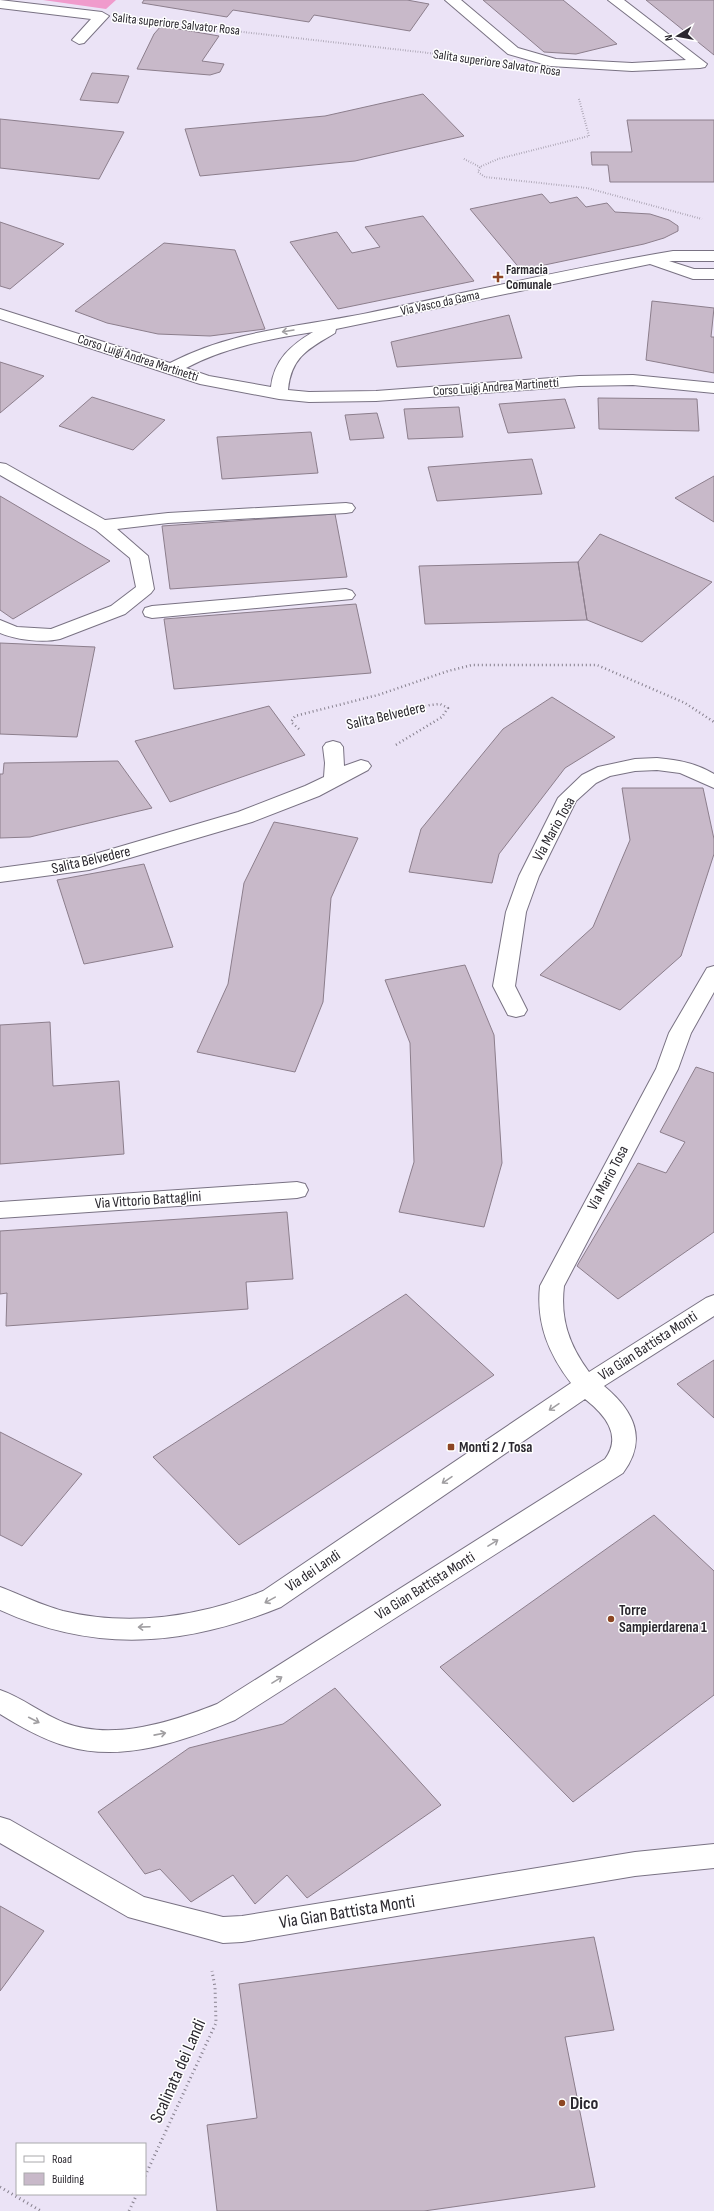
<svg xmlns="http://www.w3.org/2000/svg" width="714" height="2211" font-family="'Sofia Sans Condensed',sans-serif">
<rect width="100%" height="100%" fill="#ebe3f6"/>
<!-- green -->
<path fill="#f09bcc" d="M43 0H116L106 9Z"/>
<!-- building -->
<path fill="#c8b9c9" stroke="#8c7e8c" d="M144 0H407L429 4 410 31 314 15 309 22 233 10 227 17 142 3Z
M483 0H563L617 44 576 54 544 52Z
M646 0H714V55Z
M161 26 219 36 202 61 224 64 220 72 210 75 137 69 154 34Z
M92 73 129 76 118 103 80 100Z
M423 94 464 136 355 161 200 176 185 129 325 116Z
M0 119 124 132 99 179 0 168Z
M627 120H714V182H610L608 165H592L591 152H632Z
M542 194 550 203 577 197 586 207 607 203 615 212 650 214 669 220 678 226V231L664 238 644 244 521 270 470 209Z
M423 216 474 281 338 309 290 242 337 232 352 253 380 247 365 227Z
M0 222 64 244 10 289 0 286Z
M164 243 235 250 265 329 210 336 158 334 107 323 75 311Z
M652 301 714 308 711 337H714V373L646 360Z
M509 315 522 358 397 367 391 342Z
M0 362 44 376 0 413Z
M92 397 165 420 133 450 59 426Z
M598 398 697 399 699 431 599 429Z
M565 399 575 428 508 433 499 404Z
M459 407 463 437 408 439 404 409Z
M377 413 384 438 350 440 345 415Z
M311 432 318 473 222 479 217 437Z
M532 459 542 494 437 501 428 467Z
M714 476V522L675 498Z
M0 496 110 561 13 619 0 610Z
M335 514 347 577 170 589 162 526Z
M600 534 712 582 642 642 587 620 578 562Z
M578 562 587 620 425 624 419 566Z
M356 604 371 673 174 689 164 619Z
M0 643 95 647 77 737 0 734Z
M552 697 615 737 565 768 499 854 492 883 409 872 421 829 503 729Z
M269 706 305 755 170 802 135 741Z
M118 761 152 808 30 837 0 838V774H3L4 763Z
M622 788H703L714 839V854L681 956 620 1010 540 975 593 927 630 840Z
M274 822 358 838 331 898 323 1002 295 1072 197 1052 228 984 244 883Z
M144 864 173 947 84 964 57 880Z
M465 965 494 1035 502 1163 484 1227 399 1212 414 1162 410 1043 385 980Z
M50 1022 53 1086 119 1081 124 1154 0 1164V1025Z
M696 1067 714 1073V1232L618 1299 577 1266 638 1163 666 1173 685 1142 660 1132Z
M287 1212 293 1279 246 1282 248 1309 6 1326 7 1293 0 1294V1231Z
M406 1294 494 1375 239 1545 153 1457Z
M714 1360V1418L677 1384Z
M0 1432 82 1474 22 1546 0 1535Z
M654 1515 714 1571V1695L573 1802 440 1667Z
M335 1688 441 1805 307 1898 287 1875 255 1904 233 1875 191 1902 160 1869 145 1874 98 1812 189 1748 283 1724Z
M0 1906 44 1931 0 1991Z
M594 1937 614 2030 565 2037 595 2187 424 2211H217L207 2125 257 2118 239 1984Z"/>
<g fill="none" stroke-linecap="round" stroke-linejoin="round">
<defs>
<path id="minor" d="M0 0 102 12 109 16 84 43 79 44 72 40 91 19 0 8Z
M445 0H461L518 48 556 59 632 63 686 60 608 0H624L707 64 705 67 700 68 632 71 550 66 508 54Z
M673 251H714V261H669L694 269H714V279H693L650 264 336 329 335 333C308 349 291 357 288 390L309 392 376 391 579 376 633 375 714 383V393L633 385 579 386 376 401 309 402 279 399 200 384 0 319V309L170 363C233 330 299 327 368 313 469 292 571 268 673 251ZM313 332C291 345 274 360 271 387L209 376 186 368C226 347 269 339 313 332Z
M0 463 6 464 105 520 168 513 346 503 352 504 355 508 352 512 346 513 168 523 117 529 148 556 154 589 151 593 125 614 60 639C43 643 16 640 0 633V620L17 627 51 629 111 606 136 587 130 558 96 530 0 475Z
M346 589 352 591 355 595 352 599 152 618 145 616 143 612 145 608 152 606Z
M333 741 340 743 343 747 344 766 361 760 368 762 371 766 368 770 319 796 252 822 89 870 0 882V868L88 856 238 812 305 786 324 777 325 763 323 747 326 743Z
M657 758C678 760 696 763 714 774V788L680 773 657 770 635 771 610 776 596 783 576 801 539 876 526 912 515 986 527 1010 524 1015 516 1017 508 1015 493 986 506 912 519 876 558 798 582 775 598 767 635 759Z
M714 966V992L691 1033 678 1069 564 1286C560 1319 569 1345 589 1372L706 1298 714 1295V1316L604 1386C634 1411 648 1439 623 1473L235 1720C183 1741 123 1763 66 1746 42 1739 21 1727 0 1714V1690C23 1698 42 1714 65 1723 113 1741 172 1722 217 1704L605 1459C623 1435 604 1414 585 1399L281 1607C186 1646 96 1654 0 1610V1587C21 1595 41 1605 63 1611 129 1627 201 1617 263 1591L571 1383C549 1354 536 1324 540 1286L656 1069 669 1033 707 968Z
M297 1182 305 1184 308 1190 305 1196 297 1198 0 1218V1202Z
M0 1817 10 1820 144 1897 223 1917 242 1916 635 1852 714 1844V1868L635 1876 242 1942 223 1943 128 1917 0 1843Z"/>
</defs>
<!-- minor casing -->
<use href="#minor" stroke="#797283" stroke-width="2"/>
<!-- path-far2 -->
<path stroke="#857f8c" stroke-width="2" stroke-dasharray="0.5 2" stroke-linecap="butt" d="M137 20 464 57
M579 99 589 136 498 159 480 167 478 172 485 177 587 188 702 219
M464 159 480 167"/>
<!-- path-far1 -->
<path stroke="#857f8c" stroke-width="2.5" stroke-dasharray="1 3" stroke-linecap="butt" d="M363 723 430 705 440 704 448 708 442 717 394 746
M299 729 291 722 295 716 378 695 448 671 472 665H597L685 703 714 722"/>
<!-- path -->
<path stroke="#857f8c" stroke-width="3" stroke-dasharray="1 3.5" stroke-linecap="butt" d="M145 2176 216 2023 215 1987 212 1971
M0 2187 41 2211
M129 2211 137 2194"/>
<!-- minor -->
<use href="#minor" fill="#fff" fill-rule="evenodd"/>
</g>
<!-- one-way arrows -->
<defs><path id="oneway-shaft" d="M-6 0H5M1.5-3L5.5 0L1.5 3" fill="none" stroke-width="1.6" stroke-linecap="round" stroke-linejoin="round"/></defs>
<g stroke="#a09ea1">
<use href="#oneway-shaft" transform="translate(288 331) rotate(171)"/>
<use href="#oneway-shaft" transform="translate(554 1407) rotate(146)"/>
<use href="#oneway-shaft" transform="translate(447 1480) rotate(146)"/>
<use href="#oneway-shaft" transform="translate(493 1543) rotate(-32)"/>
<use href="#oneway-shaft" transform="translate(270 1600) rotate(151)"/>
<use href="#oneway-shaft" transform="translate(144 1627) rotate(178)"/>
<use href="#oneway-shaft" transform="translate(277 1680) rotate(-32)"/>
<use href="#oneway-shaft" transform="translate(34 1720) rotate(27)"/>
<use href="#oneway-shaft" transform="translate(160 1734) rotate(-11)"/>
</g>
<!-- markers -->
<g fill="#8d4623" stroke="#fff" stroke-width="1.5">
<path d="M496 271h4v4h4v4h-4v4h-4v-4h-4v-4h4z"/>
<rect x="447" y="1443" width="8" height="8" rx="2"/>
<circle cx="611" cy="1619" r="4"/>
<circle cx="562" cy="2103" r="4"/>
</g>
<g text-anchor="middle" dominant-baseline="central" stroke-width="3" stroke-linejoin="round" paint-order="stroke">
<!-- far-street labels -->
<g font-size="13" fill="#2b282f" stroke="#fff">
<text transform="translate(176 24) rotate(6)">Salita superiore Salvator Rosa</text>
<text transform="translate(497 63) rotate(8)">Salita superiore Salvator Rosa</text>
<text transform="translate(440 303) rotate(-12)">Via Vasco da Gama</text>
<text transform="translate(138 358) rotate(18)">Corso Luigi Andrea Martinetti</text>
<text transform="translate(496 387) rotate(-4)">Corso Luigi Andrea Martinetti</text>
</g>
<!-- far-poi labels -->
<g font-size="13" font-weight="bold" fill="#2b282f" stroke="#fff" text-anchor="start">
<text x="506" y="270">Farmacia<tspan x="506" dy="15">Comunale</tspan></text>
</g>
<!-- street labels -->
<g font-size="15" fill="#2b282f" stroke="#fff">
<text transform="translate(386 716) rotate(-13)">Salita Belvedere</text>
<text transform="translate(554 829) rotate(-61)">Via Mario Tosa</text>
<text transform="translate(91 860) rotate(-13)">Salita Belvedere</text>
<text transform="translate(608 1178) rotate(-62)">Via Mario Tosa</text>
<text transform="translate(148 1200) rotate(-4)">Via Vittorio Battaglini</text>
<text transform="translate(648 1346) rotate(-33)">Via Gian Battista Monti</text>
<text transform="translate(313 1571) rotate(-34)">Via dei Landi</text>
<text transform="translate(425 1586) rotate(-32)">Via Gian Battista Monti</text>
</g>
<!-- poi labels -->
<g font-size="15" font-weight="bold" fill="#2b282f" stroke="#fff" text-anchor="start">
<text x="459" y="1447">Monti 2 / Tosa</text>
<text x="619" y="1610">Torre<tspan x="619" dy="17">Sampierdarena 1</tspan></text>
</g>
<!-- near-street labels -->
<g font-size="18" fill="#2b282f" stroke="#fff">
<text transform="translate(347 1912) rotate(-9)">Via Gian Battista Monti</text>
<text transform="translate(178 2071) rotate(-66)">Scalinata dei Landi</text>
</g>
<!-- near-poi labels -->
<g font-size="18" font-weight="bold" fill="#2b282f" stroke="#fff" text-anchor="start">
<text x="570" y="2103">Dico</text>
</g>
</g>
<!-- legend -->
<rect x="16" y="2143" width="130" height="52" fill="#ffffff" stroke="#aaa9ac"/>
<rect x="24" y="2156" width="20" height="6" fill="#ffffff" stroke="#aaa9ac"/>
<text x="52" y="2163" font-size="12" fill="#2b282f">Road</text>
<rect x="24" y="2173" width="20" height="12" fill="#c8b9c9" stroke="#aaa9ac"/>
<text x="52" y="2183" font-size="12" fill="#2b282f">Building</text>
<!-- north arrow -->
<g transform="translate(678 36) rotate(259)" stroke="#ffffff" stroke-width="3" paint-order="stroke">
<path d="M0-3L7 15L0 10L-7 15Z" fill="#2b282f"/>
<text y="-6" font-size="11" font-weight="bold" text-anchor="middle" fill="#2b282f">N</text>
</g>
</svg>
